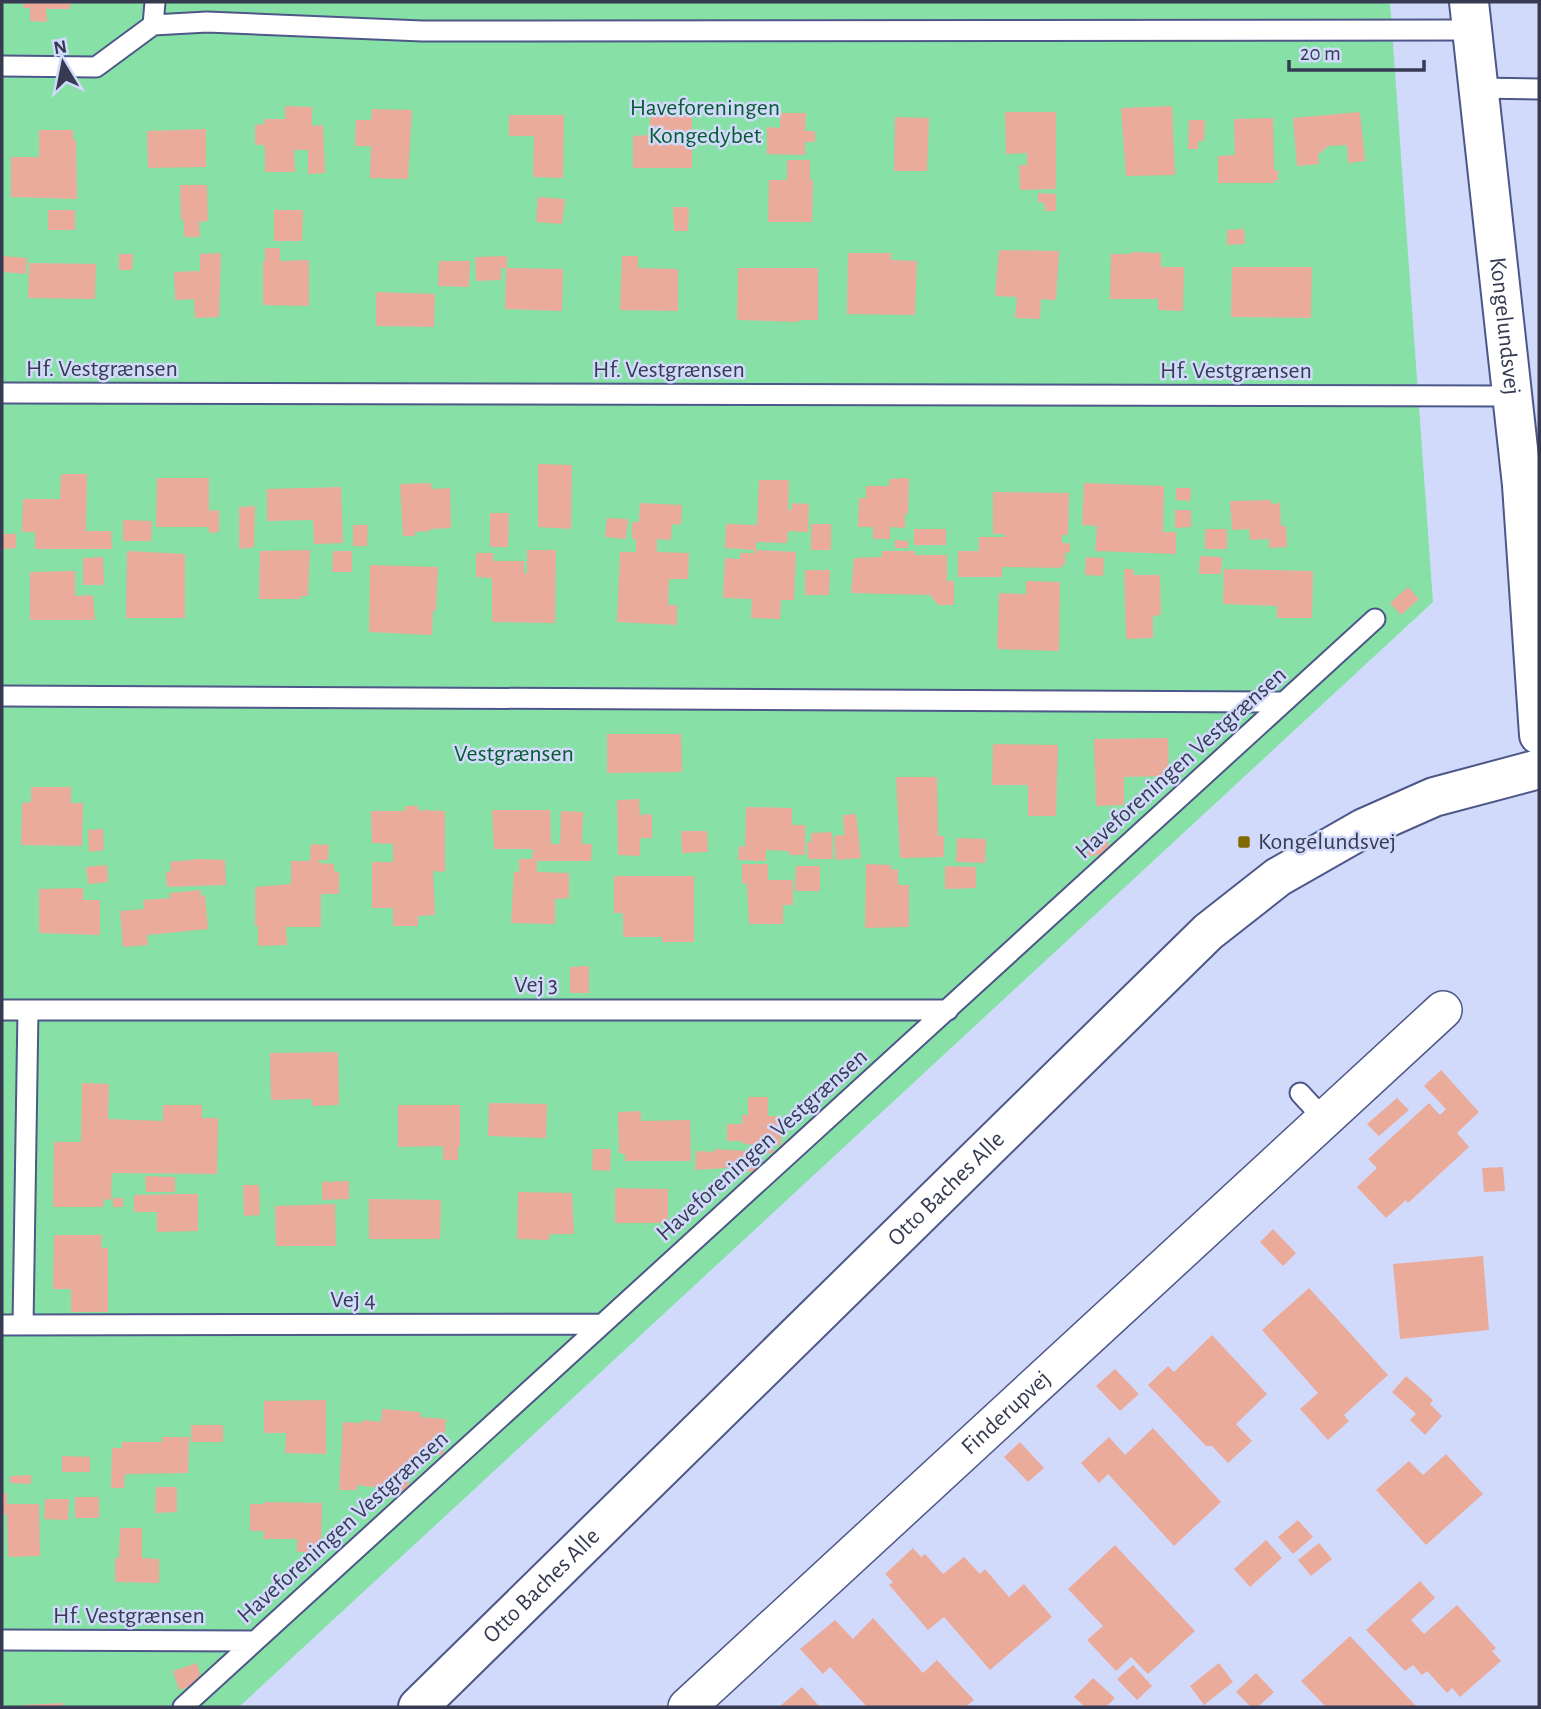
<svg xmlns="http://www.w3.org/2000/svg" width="1541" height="1709" font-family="'Alegreya Sans',sans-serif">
<rect width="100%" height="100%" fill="#d2dafc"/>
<!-- green -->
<path fill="#87e1a6" d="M2 2H1390L1433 602 239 1707H2Z"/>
<!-- building -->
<path fill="#ebab9b" d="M23 2H71L70 9H46L47 22 30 21V8H23Z
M285 106 312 107V126L323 125 325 173 308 174V150H294L295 172H265V150L264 145H255V125L264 124V119H285Z
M1172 106 1175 175 1126 176 1121 108Z
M372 109 412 110 408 179 370 178 371 146H355L356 120H371Z
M650 112H692V168H633V136L650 135Z
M1005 112H1056V189L1020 190 1019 165H1027V153L1006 154Z
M1360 112 1365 161 1348 163 1347 145 1328 146 1318 155 1319 164 1297 166 1293 118Z
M780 113H806L805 131H815V142H805V155L767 154V127L780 128Z
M509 115H564L563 178 533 177 534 136H509Z
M895 117 929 118 927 171H894Z
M1273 118 1274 170H1278V181L1274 180 1275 183H1218V156L1235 155 1234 119Z
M1189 120H1205L1204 141H1198V149H1188Z
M206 129V167L148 168 147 131Z
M39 130H73V140H76L77 199 11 197V157H39Z
M787 160H810V180H813L812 222H768L769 180H787Z
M180 185H207L208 221 199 222 200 237H184V221L181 220Z
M1038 193 1056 194V211H1045L1044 203 1038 202Z
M538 197 565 199 562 224 536 222Z
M673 207H689L688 231H674Z
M48 210H75V230H48Z
M274 210H303L302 241H274Z
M1244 229 1245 244 1227 245V230Z
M265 248H280V261L309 260V306L263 305V261H265Z
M999 250 1059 251 1056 300 1041 299 1040 319 1015 318 1017 297 995 296Z
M1131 252 1161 253V267H1184L1183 311 1158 310V299H1110L1111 254H1131Z
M221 253 219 317 195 318 194 299 175 300 174 272 200 271V254Z
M848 253H891V260L917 261 915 315 847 314Z
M119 254H133L132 270H119Z
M3 256 27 258 26 274 2 272Z
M507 256V268L563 269 562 311 505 309 506 268H501V280L476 281 475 257Z
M622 256H638V268L678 269V311L620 310Z
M439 261H470L469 287 438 286Z
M29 263 96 264 95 299 28 298Z
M1232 267H1312L1311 318 1231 317Z
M738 268H818V320H799V322L737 320Z
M376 292 435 294 434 327 376 326Z
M538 464 572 465 571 529 538 527Z
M61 474H87L86 531H111L112 549H35V532H22L23 499H60Z
M157 478H209V511L219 510V532L209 533V527H156Z
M909 478 908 513 905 514V528L890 527V539H873V527H858L859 498H866V486H889V479Z
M759 480H789L788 510 792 509V503L809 504 808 532 788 531 787 543 756 542V550L796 552 794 600H781L780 619 751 618 752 599 723 598 725 558 740 559V553H754V550L725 548 726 524 757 525Z
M431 483 432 489 450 488 451 528 430 529V531L415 532V536H403L400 484Z
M1084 483 1164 486 1163 532H1176V554L1095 551 1097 526 1082 525Z
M341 487 343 543 314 544 313 520 267 521V489Z
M1176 488H1191L1190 501 1176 500Z
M993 492 1069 493 1068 535H1062V543H1070V552L1065 553V565H1061L1062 568 1002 567V577H958V551H979V537H1004V534H993Z
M1271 500V504L1280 503 1281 526H1286L1287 547 1269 548V539L1250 540 1249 529 1232 530 1230 501Z
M640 503 682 505 681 525 672 524 671 540 657 539V552L689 553 688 579H669L668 605H677V625L617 622 620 552H636V539H632V522H639Z
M255 506 254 547 239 549V507Z
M1175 510H1191V527L1175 528Z
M490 513H509L508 547H490Z
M607 518 628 519 626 539 605 537Z
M123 520 152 521 151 541H123Z
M811 524H831V550H811Z
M353 525H368L367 546H353Z
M914 529H946V545H914Z
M1205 529H1227V549H1205Z
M2 534H16V548L2 549Z
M895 540 908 541V548H895Z
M310 550 308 596H301V599H259L260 551Z
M527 550H556L555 623 492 622V578L476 577V553H493V561H524V573L527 574Z
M127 551 185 554V618H126Z
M333 551H352V572H332Z
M882 551H915V555H947V581H954V605H938L930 595 851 593 854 558 882 557Z
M1200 556 1222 557 1221 574H1199Z
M103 557 104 585H83V558Z
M1086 557 1104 558 1103 576 1085 575Z
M370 565 438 567 436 610 433 611 432 635 369 632Z
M1124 569H1133L1134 575H1160L1161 615 1153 616V638L1126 639Z
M1224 569 1313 571 1312 618H1277V606L1223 604Z
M805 570H830L829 595H805Z
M75 571V596L93 595 95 620H30V572Z
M1026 581 1060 582 1059 651 997 649 999 593 1026 594Z
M1408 587 1419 599 1401 615 1390 603Z
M607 734H681L682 772 607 773Z
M1168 738 1169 776 1124 777V805L1096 806 1094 739Z
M993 744 1058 745 1056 816H1028V785H992Z
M896 777H937L938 836H944V857L900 858Z
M31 787H71V803H83L82 846 21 845 22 803 31 802Z
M639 799 640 815 652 814V838H640V856L618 855 617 800Z
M405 806H418V810L445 811V872L433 871 435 915 418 916V926H393V908H372V862H393V844L372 843 371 811H405Z
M746 807 792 808V825H805V855H789V851L766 850V861L738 860 739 846 745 847Z
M492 810H550L551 844H560L561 811 583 812 582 844H592L591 861H537V872L569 873V898L555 899V924L511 923 514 872H519V859H532L533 849H494Z
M856 814 861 858 836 860 834 836 844 835 843 815Z
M103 829 104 850 89 852 88 830Z
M681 831H707L708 852 682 853Z
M832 832 833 859H808L807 842H811V833Z
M1108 836 1109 854 1088 856 1087 837Z
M957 838 986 839 985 863 956 862Z
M311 844 329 845 328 860H319V863L334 864V871L339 872V894H321V927H286L287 945 258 946V926H255V887L291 884V861H310Z
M199 859 225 860 226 885 167 887 166 872 171 871 170 862Z
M742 864H768V880H793V905H783V924H749L747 884 742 883Z
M866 864 891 865V870L898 869V885H909V927L865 928Z
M107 865 108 882 88 884 86 867Z
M796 866H820V891H795Z
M945 866 976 867V888L945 889Z
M614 876H694V942H662V937H623V913H614Z
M83 888V900H100V935L39 933V889Z
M201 890V896L205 895 208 929 147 935 148 945 123 947 120 911 144 909 143 900 170 898 169 893Z
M589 966V993H570V967Z
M338 1052 339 1105 312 1106V1099L271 1100 270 1053Z
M1441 1070 1479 1112 1457 1133 1469 1147 1408 1203 1406 1200 1386 1218 1357 1187 1377 1168 1368 1159 1429 1103 1440 1115 1446 1109 1424 1086Z
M82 1083 109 1084 108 1119 163 1121V1105H202V1118H218L217 1174 112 1173 111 1200 104 1199 103 1207H53L54 1142H81Z
M748 1097H768V1116H781V1145H773V1153H764V1145L743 1144 742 1141H727V1124H742V1115H748Z
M1397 1098 1409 1110 1379 1136 1367 1124Z
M489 1103 547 1104 546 1138 488 1136Z
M398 1105H460V1146H458V1160H443V1146L398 1147Z
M641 1111V1121L690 1120 691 1161H625V1154L619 1153 618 1112Z
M593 1149H611L610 1171 592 1170Z
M714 1149 747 1151 746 1164H760L759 1172 741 1171V1167L695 1170 696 1151 714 1152Z
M1503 1167 1505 1191 1484 1192 1482 1168Z
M145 1176 175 1177V1192H146Z
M349 1181V1199L322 1200V1182Z
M243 1185H259L260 1215 244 1216Z
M615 1188 668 1189V1223H615Z
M518 1192 572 1193 574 1234H550L549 1240 517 1239Z
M176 1194H198V1231L157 1232V1212H134V1195Z
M113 1198H123V1207H113Z
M369 1199 441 1200 440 1239H369Z
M335 1204 336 1246H276L275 1206Z
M1273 1229 1296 1253 1283 1266 1260 1242Z
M54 1235H102L101 1248H108V1312H71V1289H53Z
M1483 1256 1489 1330 1400 1339 1393 1264Z
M1309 1288 1388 1375 1344 1415 1349 1421 1328 1440 1300 1409 1318 1393 1262 1330Z
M1212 1335 1267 1394 1236 1424 1252 1441 1228 1463 1212 1446H1206L1148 1385 1168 1366 1174 1372Z
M1115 1369 1139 1394 1120 1411 1096 1386Z
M1406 1376 1433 1400 1430 1404 1442 1416 1425 1435 1410 1420 1416 1414 1392 1392Z
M326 1400V1454L285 1453 286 1433H264V1401Z
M382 1409 421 1412 420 1417 446 1419 443 1455 418 1453 417 1468 409 1467 408 1495 380 1493 381 1488 357 1485V1490H339L343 1422 362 1423V1420L381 1422Z
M191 1425H223V1442H191Z
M1153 1428 1221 1502 1174 1546 1108 1474 1099 1483 1081 1463 1109 1437 1125 1455Z
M162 1437H189L188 1473 125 1474 124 1488H111L112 1448H122V1442H162Z
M1020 1442 1044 1468 1028 1482 1004 1457Z
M1446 1454 1483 1494 1426 1545 1376 1490 1409 1461 1423 1475Z
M62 1456 90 1457V1472H62Z
M31 1475V1484L10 1483V1476Z
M156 1487H177V1512L155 1513Z
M2 1493H7V1504H39L40 1556 8 1557 7 1514 2 1515Z
M75 1497H99V1518H75Z
M45 1499H69L68 1520 44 1519Z
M264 1502 322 1503 321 1552H297V1539H263L264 1531H250V1504H264Z
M1298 1520 1313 1537 1293 1554 1278 1537Z
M120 1528H142V1558L159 1559V1583L115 1582V1558H119Z
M1266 1540 1282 1558 1250 1587 1234 1569Z
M1319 1543 1332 1559 1311 1576 1298 1560Z
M1115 1545 1195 1631 1148 1674 1131 1657 1116 1671 1087 1640 1103 1626 1068 1589Z
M913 1548 921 1557 925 1554 943 1574 964 1557 980 1574 985 1569 1009 1597 1024 1584 1052 1617 990 1670 944 1617 928 1630 889 1585 893 1582 885 1574Z
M1420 1581 1435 1598 1411 1620 1424 1634 1457 1605 1496 1648 1492 1651 1501 1661 1460 1697 1452 1688 1447 1693 1427 1671 1422 1675 1413 1665 1405 1671 1366 1630Z
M873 1618 923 1673 937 1660 974 1700 965 1707H867L830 1667 823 1674 800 1649 835 1620 853 1639Z
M1350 1636 1417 1707H1326L1301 1681Z
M197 1663 202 1682 179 1690 173 1671Z
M1219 1663 1233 1682 1204 1705 1190 1686Z
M1133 1665 1152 1686 1137 1700 1117 1679Z
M1256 1673 1274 1692 1258 1707H1251L1236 1692Z
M1093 1678 1115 1698 1106 1707H1085L1074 1697Z
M802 1687 820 1707H779Z
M63 1703V1707H22V1705Z"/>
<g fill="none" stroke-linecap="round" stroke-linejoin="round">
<defs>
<path id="service" d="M153 25 155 2
M2 66 96 67 153 25 207 22 422 31 1472 30
M1477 88 1539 89
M2 393 1510 396
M2 696 1284 702
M2 1010H948
M1300 1093 1324 1119
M2 1325 602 1324
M23 1325 28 1010
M2 1640 255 1641
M183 1707 1375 619"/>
<g id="minor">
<path id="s1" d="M687 1707 1443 1010"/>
</g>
<g id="tertiary">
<path id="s2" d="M1469 2 1522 485 1539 735"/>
<path id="s3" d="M418 1707 1208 932 1278 877 1364 828 1434 797 1539 769"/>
</g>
</defs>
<!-- service casing -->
<use href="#service" stroke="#4d5788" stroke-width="23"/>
<!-- minor casing -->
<use href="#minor" stroke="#4d5788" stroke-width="40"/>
<!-- tertiary casing -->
<use href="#tertiary" stroke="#4d5788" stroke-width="42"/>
<!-- service -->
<use href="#service" stroke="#fff" stroke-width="19"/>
<!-- minor -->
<use href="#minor" stroke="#fff" stroke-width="37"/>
<!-- tertiary -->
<use href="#tertiary" stroke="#fff" stroke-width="38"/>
</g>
<!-- markers -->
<rect fill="#7f6900" stroke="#d2dafc" stroke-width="2.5" x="1237" y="835" width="14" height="14" rx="3.5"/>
<g text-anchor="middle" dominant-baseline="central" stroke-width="5" stroke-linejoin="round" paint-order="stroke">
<!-- park labels -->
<g font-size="24" fill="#085b31" stroke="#d2dafc">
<text x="705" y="108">Haveforeningen<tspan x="705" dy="28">Kongedybet</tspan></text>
<text x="514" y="754">Vestgrænsen</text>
</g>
<!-- street labels -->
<g font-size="24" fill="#363b52" stroke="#d2dafc">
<text stroke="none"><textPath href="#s2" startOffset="326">Kongelundsvej</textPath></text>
<text x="102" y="369">Hf. Vestgrænsen</text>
<text x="669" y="370">Hf. Vestgrænsen</text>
<text x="1236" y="371">Hf. Vestgrænsen</text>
<text transform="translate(1181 763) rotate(-42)">Haveforeningen Vestgrænsen</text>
<text x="536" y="985">Vej 3</text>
<text transform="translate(762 1145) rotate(-42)">Haveforeningen Vestgrænsen</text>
<text stroke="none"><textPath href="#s3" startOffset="740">Otto Baches Alle</textPath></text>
<text x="353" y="1300">Vej 4</text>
<text stroke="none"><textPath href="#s1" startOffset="434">Finderupvej</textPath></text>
<text transform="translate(343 1527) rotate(-42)">Haveforeningen Vestgrænsen</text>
<text stroke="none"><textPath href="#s3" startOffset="173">Otto Baches Alle</textPath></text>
<text x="129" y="1616">Hf. Vestgrænsen</text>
</g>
<!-- poi labels -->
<g font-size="24" fill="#363b52" stroke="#d2dafc" text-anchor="start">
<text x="1258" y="842">Kongelundsvej</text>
</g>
</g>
<!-- border -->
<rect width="1541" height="1709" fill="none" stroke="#363b52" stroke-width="7"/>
<!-- north arrow -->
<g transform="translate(63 63) rotate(350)" stroke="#d2dafc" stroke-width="5" paint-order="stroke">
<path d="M0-5L12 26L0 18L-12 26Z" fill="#363b52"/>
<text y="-10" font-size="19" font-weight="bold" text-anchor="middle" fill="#363b52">N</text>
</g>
<!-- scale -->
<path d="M1289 60v10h135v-10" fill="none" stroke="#363b52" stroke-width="3.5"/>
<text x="1300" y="60" font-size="21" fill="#363b52" stroke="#d2dafc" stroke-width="5" paint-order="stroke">20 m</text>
</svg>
